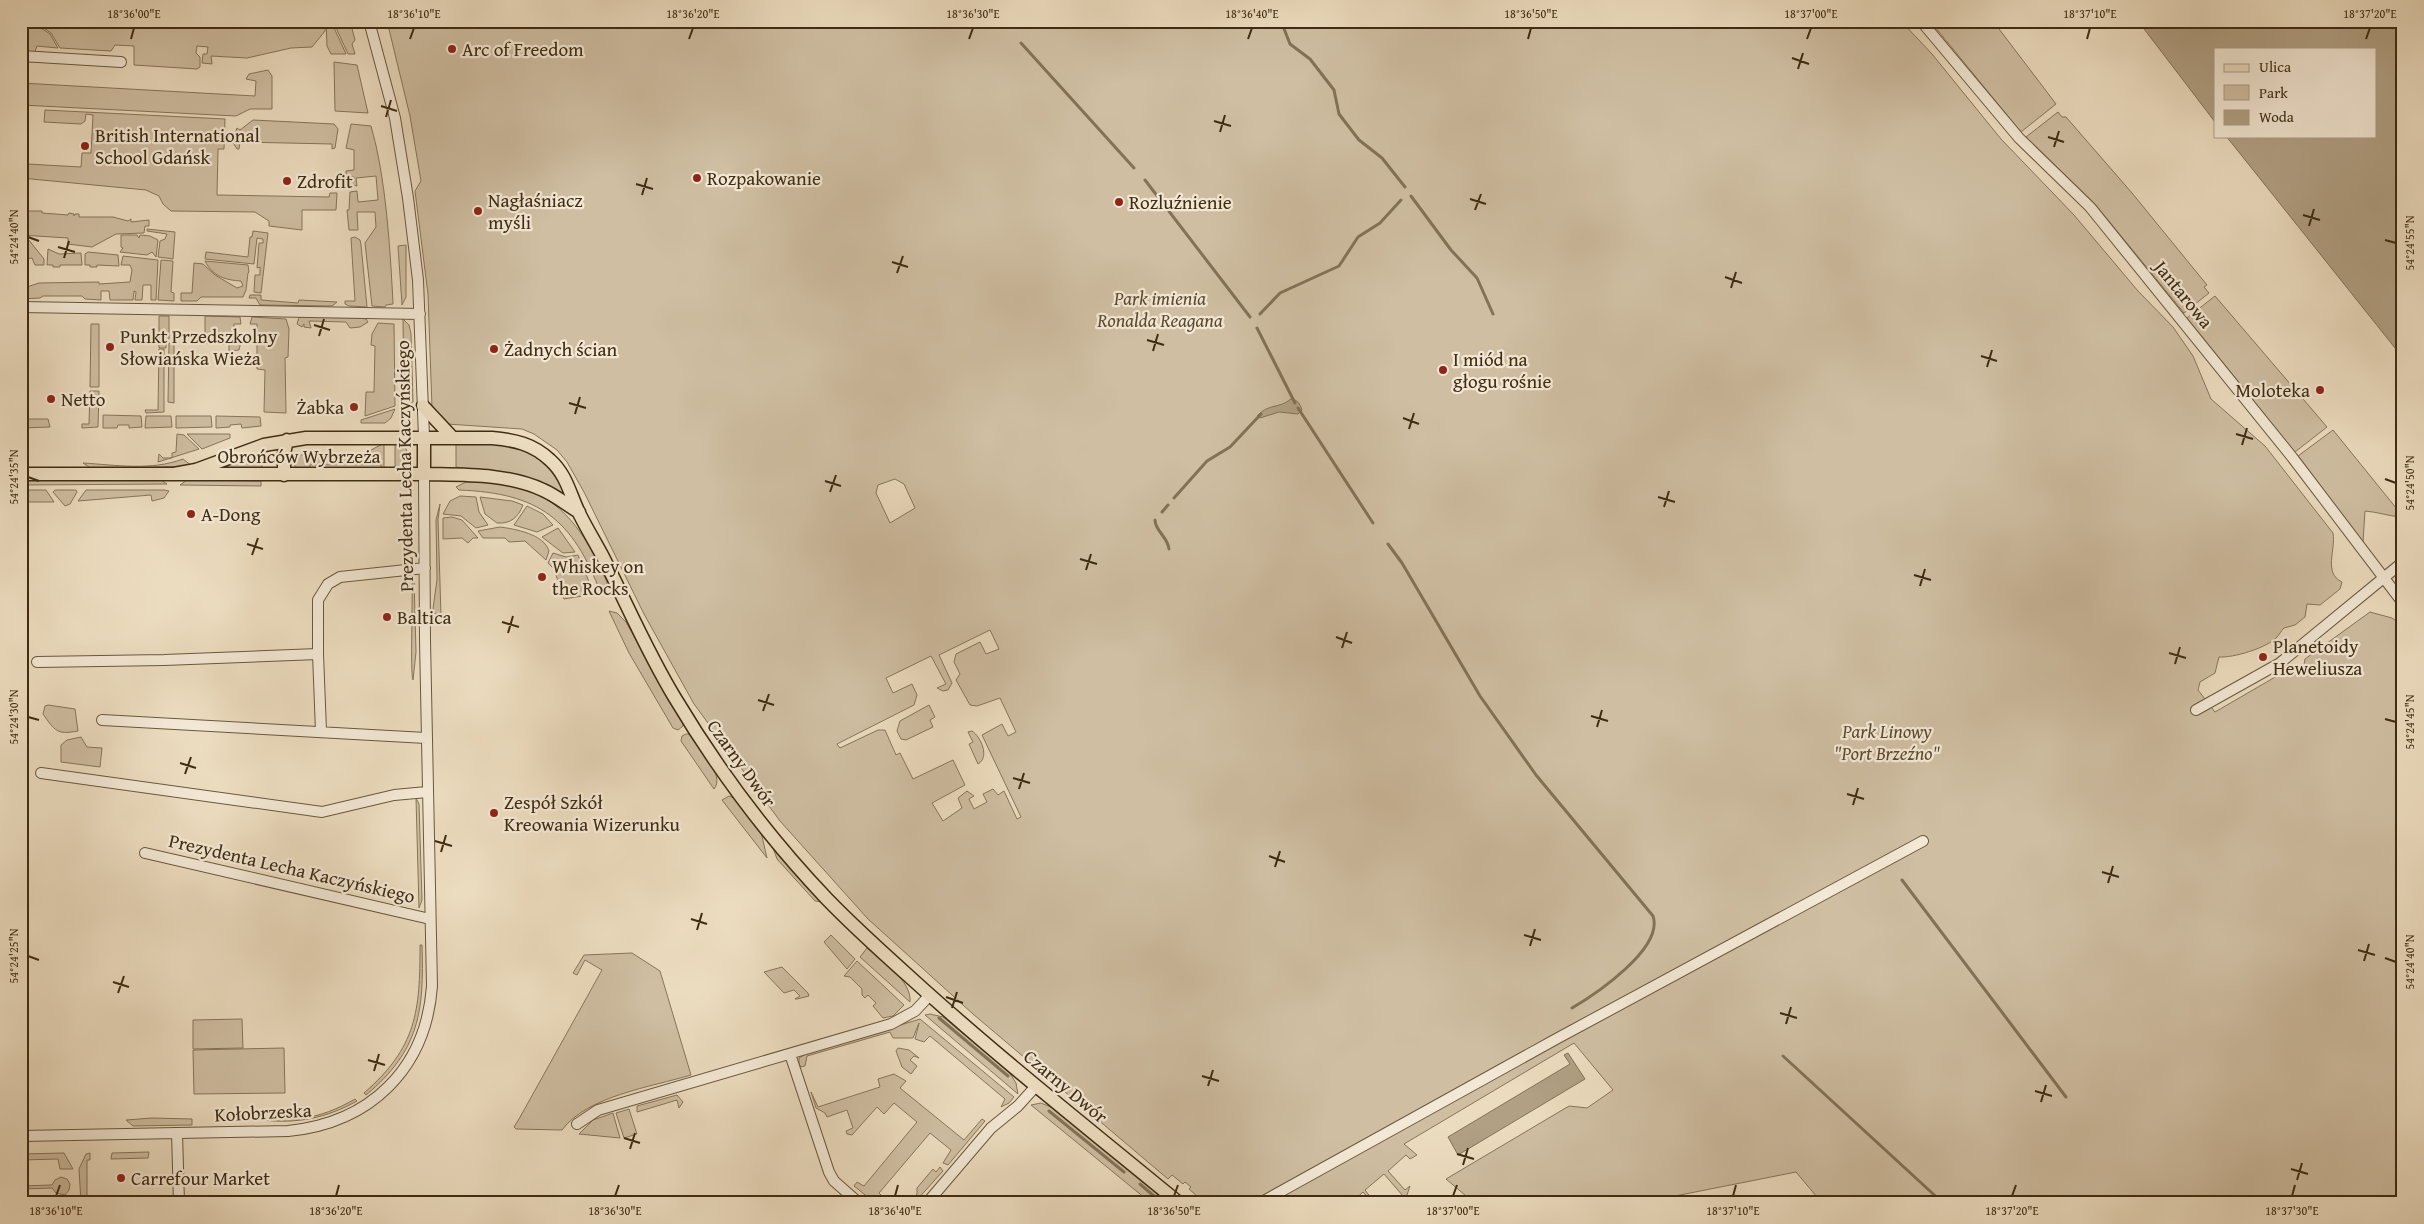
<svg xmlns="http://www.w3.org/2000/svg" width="2424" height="1224" font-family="'Gentium Book Plus',serif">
<rect width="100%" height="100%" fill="#ecdcbf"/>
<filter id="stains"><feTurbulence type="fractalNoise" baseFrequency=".004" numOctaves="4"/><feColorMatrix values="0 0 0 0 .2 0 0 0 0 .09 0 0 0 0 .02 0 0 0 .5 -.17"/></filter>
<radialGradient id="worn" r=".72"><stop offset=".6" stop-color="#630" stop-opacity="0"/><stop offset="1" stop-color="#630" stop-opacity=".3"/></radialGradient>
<!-- green -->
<path fill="#cfbea2" stroke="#87755a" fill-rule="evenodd" d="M30 21H40L41 28 50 34 58 48 37 46 34 54 22 53V27L30 28Z
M41 21 317 25 318 21H325V31L312 47 291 48 247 58 211 56 212 64 202 63 203 54H207L208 47 197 46 196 53 200 57V67L197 69 134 65V46L115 45 111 51 60 48 51 33 42 27Z
M326 21H331L346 54H331L327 46Z
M333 21H350L355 40 352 44 355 54H348Z
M387 21H1901L1932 54 2001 139 2074 215 2138 291 2173 327 2193 356 2211 399 2265 446 2333 533C2336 550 2323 573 2342 582L2340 589 2320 605 2307 604 2305 617 2295 625 2284 628C2281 631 2279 635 2277 637 2267 648 2233 658 2219 657L2215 673 2200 682 2198 690 2215 712 2289 669 2303 671 2305 659 2370 612 2392 618 2403 626V1203H1822L1796 1172 1675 1196 1679 1203H1467L1466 1196 1446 1179 1569 1106 1587 1108 1613 1090 1574 1043 1404 1144 1417 1155 1410 1159 1406 1155 1388 1171 1405 1190 1410 1186 1406 1198 1400 1202 1399 1200 1403 1196 1384 1174 1365 1190 1375 1203H1373L1363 1192 1351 1203H1205L1189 1189 1191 1187 1185 1182 1183 1184 1172 1175 1168 1179 973 1014 868 919 780 821 694 704 644 614 584 492 567 462 557 450 534 434 522 429 447 424 432 408 428 294 415 191 421 181 410 116ZM895 479 904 484 915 508 890 523 876 493 878 485ZM990 630 999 649 986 654 980 642 956 654 954 662 960 674 956 680 970 705 977 706 1000 698 1016 732 1008 736 1002 724 982 735 1021 817 1017 819 1004 791 998 795 993 789 983 794 987 802 974 809 969 799 974 796 967 791 958 798 962 808 943 821 932 803 965 785 953 760 913 779 900 753 896 755 885 730H878L840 748 837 744 914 705 917 695 912 684 893 693 886 678 931 656 946 684 937 688 943 691 948 690 952 683 939 655Z
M1930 21H1993L2056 104 2021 132Z
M334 62 357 65 368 113 335 111Z
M268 70 272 76V109H250L236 116 21 105V83L255 96 256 81 246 79 249 74Z
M45 110 225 119 224 149H218L217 195 329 197 330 193H337L336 210H302V230L269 226V221L255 212 171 211 163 204 159 196 146 190 21 178V128L28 131 27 164 81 167 82 153H91L93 115 86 114 85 121 81 124 44 122Z
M2058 112 2062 117H2066L2132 193 2207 285 2204 287 2209 293 2184 313 2095 204 2026 137Z
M253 120 334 124 338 129 335 148 332 149V144L240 142 239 149H237L232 141 237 128 240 130Z
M351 124 371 126C386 177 390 248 393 302V304L386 305 385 307 372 306 365 243 376 227 375 212H357L358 230H349L347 210H349L350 192 357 191 358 202 378 200 376 176 356 178 357 186 350 184V180H354V177H346V171L354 170V150L346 148Z
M23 209 26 211H42V213L68 215 69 213 74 214V216L75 214H79V217H113L128 221 131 219V222L149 220V226H145L144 233 116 234 92 247 68 244V238L21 235Z
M147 229 175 232 173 259 158 257 160 241 165 239 167 234 147 231Z
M253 231 268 233 261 293 254 292 255 275H260V267L257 268 259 243H263V239L257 238 254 264 205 259 206 252 248 257 250 237H252Z
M121 235H137L139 238 140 235 150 236 158 240 156 257 152 252 147 255 120 252 123 248 121 247Z
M355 237 360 240 361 245 367 307 349 306 345 304V301H355L351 238Z
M24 239H28L44 259V265H35L32 258 21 260V256L25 255Z
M406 245V297L402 305 398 246Z
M48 249 59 254 81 253 82 265H60V267H53V265H47Z
M88 252 118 255 119 266 97 265V267H90V265H85V254Z
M123 256 158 260 156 300H151V285H143L142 300H135L136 292 134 291 133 300H110L109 291H101V300L85 299 82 296H43L40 298 21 299V282L24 288 39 283 99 282V284L130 282 132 270 130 265H121Z
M161 260 173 261 171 292 174 293V301L158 300Z
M205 261 248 265 249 272 248 273 246 290 243 297H201L197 301H181V293H192L194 263 203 264 215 275 237 288 243 286 241 281C226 280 213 277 205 261Z
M250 295H261V300L298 303 299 300 337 302 332 306 260 305 256 298H249Z
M2215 296 2327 427 2295 452 2187 318Z
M159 316H169V339L166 340V348H159Z
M205 316 240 317 241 324H234V341L241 342 239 350 229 351V344L205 343Z
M252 317 286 319 289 329 288 357 285 358 286 413 264 412 265 370 257 369V324H250Z
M299 317 359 318 366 319 368 322 360 327 350 328 346 322 309 321 311 328 304 327V324L302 327 297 324Z
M403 319 409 325 411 334 413 402 404 404Z
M378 323 394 324 395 406 365 416 366 392H374L375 346 371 345 372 334Z
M91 324H99V387H90Z
M169 343H174V403L168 402Z
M159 349H164V412L146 413 145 410H158Z
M90 391H99L98 427 82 428V424H89Z
M395 409 391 418 385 423H361V420Z
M103 415 141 416 142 427 129 428V425H118L117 428H103Z
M146 416H171L172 427 145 428Z
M176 416H211L212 427 176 428Z
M216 416 260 417 261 426 242 428 241 424 230 425V427L216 428Z
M22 419H48L50 427 21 428Z
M2333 430 2401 514V517C2388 516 2378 512 2365 511L2363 542 2298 456Z
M177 434 184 435 199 449 158 462 159 454 163 458H172V453L176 452Z
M187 434H230V438L202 449Z
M384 443V469H381V465H310V469L297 468 289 459 294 455H362Z
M395 443 405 447 409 456 404 466 395 469Z
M485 443C528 447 546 457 566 495L530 478 456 467V444Z
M262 450V468H212Z
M183 459 192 466 92 469 83 463C116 465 151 471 183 459Z
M21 480H161L167 484 21 485Z
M187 480 261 481V486L180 485Z
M485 481C498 484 513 484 526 489 567 503 591 544 607 582 607 587 606 591 601 594 573 519 539 493 459 490L456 487 466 482Z
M21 490H46L54 502H21Z
M55 490H76L77 492 70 504 65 506 53 492Z
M86 490H164L169 491 164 498 152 501 151 495 78 501Z
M460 496 476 497 479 512 488 525 476 528 461 516 443 514 450 501Z
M480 497 512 501 523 505C518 518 510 524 497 523L485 514Z
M440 504 438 520 441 616 434 613 433 609 437 579 436 520Z
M527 506 543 514 553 525 537 532 514 525Z
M452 517 462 520 478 538H473L468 543 462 538 443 539V518Z
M500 527C515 529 544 534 549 551L546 560 525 541 509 542 505 538H483L478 531Z
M558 528 575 552 563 553 542 537Z
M553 553 566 557 578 555 594 594 564 599 554 569 548 563Z
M412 578 414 579 416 652 413 680C410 674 413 594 412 578Z
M609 611 617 613 626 622 683 723V726L678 730 673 728 629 653Z
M48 705 75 709 78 731C57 735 55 731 43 714L45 706Z
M929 705 935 717 930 720 933 727 906 740 901 739 897 731 900 721Z
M972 731C981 737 990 757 978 764L969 744 973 742 968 732Z
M686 734H689C698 747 726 775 714 789L681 741 682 736Z
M81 737 87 747 102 748 100 767 61 762V745L67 740Z
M729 796 736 799 761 832 767 858 722 800Z
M416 798 419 804 422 900 419 908Z
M772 845 822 902 815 901 777 859Z
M831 935 855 959 847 969 824 942Z
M420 945H422C424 1011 420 1050 366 1095L364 1093C417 1047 420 1011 420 945Z
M867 948C881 961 912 980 910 1002L860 957Z
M632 953 660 971 691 1075C651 1087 587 1096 562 1130L516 1129 514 1127 519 1119 602 970 585 960 577 975 573 973 584 955Z
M857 961 904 1005 893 1016 883 1018 873 1006 876 1003 868 995 865 998 862 995V989L850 977 844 976Z
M782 967 808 993 809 996 797 999H795L800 996 794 990 784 993 764 972Z
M930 1014 943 1017 1009 1072 1016 1083 1018 1094 925 1015Z
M242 1019 243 1048 193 1049V1020Z
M920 1019 1014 1097 1009 1103 1001 1107 1005 1099 930 1036 924 1042 915 1039 919 1023 913 1038H893L890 1032 807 1056 805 1066 801 1067 799 1064V1058L806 1054Z
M284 1048 285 1093 194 1094 193 1050Z
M898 1048 909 1050 919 1058 914 1056 910 1060 917 1066 911 1074 902 1067 896 1051Z
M894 1074 906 1081 900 1088 964 1140 982 1119 985 1121 948 1165 943 1163 951 1150 930 1133 879 1193 882 1196 880 1199 882 1202 875 1203 854 1186 857 1182 864 1186 917 1122 894 1103 884 1114 877 1107 852 1135 847 1134 846 1131 853 1128 847 1110 827 1117 825 1113 816 1108 811 1092 818 1107 880 1087 878 1079Z
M677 1095 683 1102 679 1108 677 1100 637 1112V1106Z
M355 1099 357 1101C326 1118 298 1124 262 1120 271 1114 289 1120 300 1119 320 1116 338 1109 355 1099Z
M1041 1103 1053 1108 1170 1203H1151L1031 1105Z
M629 1109 637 1134 624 1138 616 1113Z
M613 1113 620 1138 579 1134 593 1120Z
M152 1118 192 1119V1125L133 1126 126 1120Z
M149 1152 148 1158 111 1159 112 1153Z
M64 1153 73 1169H60L58 1159 21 1160V1154Z
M90 1153V1160H87V1203H81L79 1169 86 1154Z
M940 1167 943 1171 916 1201 913 1199 917 1194V1188L933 1169 936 1172Z
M61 1177 67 1179 70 1184 69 1190 65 1195 56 1193 52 1188 21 1189V1186L52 1185 55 1180Z"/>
<!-- water -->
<path fill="#b1a084" stroke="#837256" d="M2138 21H2403V358L2226 136H2375V49H2215V122Z
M1291 399C1297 399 1300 404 1302 410L1298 414 1279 412 1260 418 1257 416C1269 403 1279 409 1291 399Z
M1568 1053 1585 1079 1458 1155 1448 1137 1570 1064 1564 1055Z"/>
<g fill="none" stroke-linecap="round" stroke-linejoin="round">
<!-- stream -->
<path stroke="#837256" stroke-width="3" d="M1001 21 1003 23
M1281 21 1290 44 1310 59 1334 90 1339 114 1359 140 1382 158 1405 187
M1021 43 1134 168
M1145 180 1250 317
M1411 196 1451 250 1477 278 1493 314
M1260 314 1280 293 1339 266 1358 237 1380 223 1401 200
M1257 328 1295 403
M1298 408 1373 523
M1174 498 1207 461 1230 447 1261 414
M1162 512 1168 505
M1155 520C1155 531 1168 537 1169 549
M1388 544 1402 563 1480 696 1536 775 1653 916C1664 948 1596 994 1572 1008
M1902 880 2066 1097
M939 1018 1008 1076
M1783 1056 1943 1203
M1049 1111 1124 1172
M1140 1184 1162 1203"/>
<defs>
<path id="minor" d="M369 21 395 118 408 198 418 280 424 437
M1921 21 2019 138 2090 207 2292 457 2403 603
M21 56 121 62
M21 307 420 314
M318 654 321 731
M37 662 164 660 318 654V600L328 584 340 577 425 568
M2196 710 2280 663 2403 562
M102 720 426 738
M41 773 322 812 394 795 427 792
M145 853 430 919
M790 1054 829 1172 834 1181 859 1203
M577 1124 598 1110 891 1024 915 1011 930 995
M177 1133 179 1203
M21 1136 288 1131C370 1123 426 1069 432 986L425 640 424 474
M927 1203 991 1128 1018 1106 1036 1086
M1260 1203 1558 1038 1923 841"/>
<path id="major" d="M423 406 452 437
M424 437V474
M21 474H424C463 475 506 473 543 490 555 495 567 505 579 512
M174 474 196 470 264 445 306 438H492C515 440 533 444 550 460 567 475 570 495 580 515 587 529 595 542 603 557 627 604 647 652 675 698 718 770 769 838 827 899 854 927 883 953 912 979 998 1057 1089 1129 1179 1203
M284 475V454L287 440"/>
</defs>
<!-- minor casing -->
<use href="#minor" stroke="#6a583d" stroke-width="12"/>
<!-- major casing -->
<use href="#major" stroke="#3f2c12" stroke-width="15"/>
<!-- minor -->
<use href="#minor" stroke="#f3e8d5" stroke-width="10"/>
<!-- major -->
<use href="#major" stroke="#ecdcbf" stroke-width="12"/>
</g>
<!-- ticks -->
<path fill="none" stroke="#3f2c12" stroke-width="2" d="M131 39 134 28M410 39 414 28M689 39 693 28M969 39 973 28M1248 39 1252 28M1528 39 1531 28M1807 39 1811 28M2087 39 2090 28M2366 39 2370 28M1792 58 1809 64M1798 69 1803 53M381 106 397 111M386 117 391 100M1214 121 1231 126M1220 132 1225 115M2048 137 2064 142M2054 147 2059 131M636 184 653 189M642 195 647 178M1470 199 1486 204M1475 210 1481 194M2303 215 2320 220M2309 226 2314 209M28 237 39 241M2385 240 2396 243M58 247 75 252M64 258 69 241M892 262 908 267M897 273 903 256M1725 277 1742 283M1731 288 1736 272M314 325 330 330M319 336 324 319M1147 340 1164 345M1153 351 1158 334M1981 356 1997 361M1987 367 1992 350M569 403 586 408M575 414 580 397M1403 418 1419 424M1409 429 1414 413M2236 434 2253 439M2242 445 2247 428M28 477 39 481M2385 479 2396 483M825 481 841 486M830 492 836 475M1658 497 1675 502M1664 507 1669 491M247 544 263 549M252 555 258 538M1080 559 1097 564M1086 570 1091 554M1914 575 1931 580M1920 586 1925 569M502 622 519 627M508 633 513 616M1336 637 1352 643M1342 648 1347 632M2169 653 2186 658M2175 664 2180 647M758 700 774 705M763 711 769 694M1591 716 1608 721M28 717 39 720M2385 719 2396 722M1597 727 1602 710M180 763 196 768M185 774 191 757M1013 778 1030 783M1019 789 1024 773M1847 794 1864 799M1853 805 1858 788M435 841 452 846M441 852 446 835M1269 856 1285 862M1275 867 1280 851M2102 872 2119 877M2108 883 2113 866M691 919 707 924M697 930 702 913M1524 935 1541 940M1530 946 1535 929M2358 950 2375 955M28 956 39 960M2385 958 2396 962M2364 961 2369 944M113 982 129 987M118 993 124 976M946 997 963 1003M952 1008 957 992M1780 1013 1797 1018M1786 1024 1791 1007M368 1060 385 1065M374 1071 379 1054M1202 1076 1219 1081M1208 1086 1213 1070M2035 1091 2052 1096M2041 1102 2046 1085M624 1138 640 1143M630 1149 635 1133M1457 1154 1474 1159M1463 1165 1468 1148M2291 1169 2308 1174M2297 1180 2302 1163M56 1196 60 1185M336 1196 339 1185M615 1196 619 1185M895 1196 898 1185M1174 1196 1178 1185M1453 1196 1457 1185M1733 1196 1736 1185M2012 1196 2016 1185M2292 1196 2295 1185"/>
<!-- markers -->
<g fill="#8f2418" stroke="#f3e8d5" stroke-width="2">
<circle cx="452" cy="49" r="5"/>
<circle cx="85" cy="146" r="5"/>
<circle cx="697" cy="178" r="5"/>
<circle cx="287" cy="181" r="5"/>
<circle cx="1119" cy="202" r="5"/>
<circle cx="478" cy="211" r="5"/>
<circle cx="110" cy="347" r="5"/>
<circle cx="494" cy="349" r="5"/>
<circle cx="1443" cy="370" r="5"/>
<circle cx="2320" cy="390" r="5"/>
<circle cx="51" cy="399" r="5"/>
<circle cx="354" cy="407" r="5"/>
<circle cx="191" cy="514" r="5"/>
<circle cx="542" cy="577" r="5"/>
<circle cx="387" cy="617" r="5"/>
<circle cx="2263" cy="657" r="5"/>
<circle cx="494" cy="813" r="5"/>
<circle cx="121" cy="1178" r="5"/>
</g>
<g text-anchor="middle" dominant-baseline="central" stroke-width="4.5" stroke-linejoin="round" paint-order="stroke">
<!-- poi labels -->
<g font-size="19" fill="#3f2c12" stroke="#f3e8d5" text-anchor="start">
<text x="462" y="49">Arc of Freedom</text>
<text x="95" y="135">British International<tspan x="95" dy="22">School Gdańsk</tspan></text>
<text x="707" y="178">Rozpakowanie</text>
<text x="297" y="181">Zdrofit</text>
<text x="488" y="200">Nagłaśniacz<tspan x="488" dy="22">myśli</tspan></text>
<text x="1129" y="202">Rozluźnienie</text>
<text x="120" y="336">Punkt Przedszkolny<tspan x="120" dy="22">Słowiańska Wieża</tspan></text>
<text x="504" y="349">Żadnych ścian</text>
<text x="1453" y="359">I miód na<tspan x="1453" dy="22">głogu rośnie</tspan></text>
<text x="2310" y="390" text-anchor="end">Moloteka</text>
<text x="61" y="399">Netto</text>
<text x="344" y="407" text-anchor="end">Żabka</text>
<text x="201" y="514">A-Dong</text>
<text x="552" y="566">Whiskey on<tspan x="552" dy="22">the Rocks</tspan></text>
<text x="397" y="617">Baltica</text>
<text x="2273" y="646">Planetoidy<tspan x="2273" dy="22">Heweliusza</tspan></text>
<text x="504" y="802">Zespół Szkół<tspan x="504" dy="22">Kreowania Wizerunku</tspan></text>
<text x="131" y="1178">Carrefour Market</text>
</g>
<!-- street labels -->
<g font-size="19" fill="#3f2c12" stroke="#f3e8d5">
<text transform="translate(2184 294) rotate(51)">Jantarowa</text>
<text x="299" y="456">Obrońców Wybrzeża</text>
<text transform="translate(404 466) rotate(-91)">Prezydenta Lecha Kaczyńskiego</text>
<text transform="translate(742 763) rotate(54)">Czarny Dwór</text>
<text transform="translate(292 868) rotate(13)">Prezydenta Lecha Kaczyńskiego</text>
<text transform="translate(1066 1086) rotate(40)">Czarny Dwór</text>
<text transform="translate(263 1112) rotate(-3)">Kołobrzeska</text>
</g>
<!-- park labels -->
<g font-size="19" font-style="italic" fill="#5c492f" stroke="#f3e8d5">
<text x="1160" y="298">Park imienia<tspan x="1160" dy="22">Ronalda Reagana</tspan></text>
<text x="1887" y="731">Park Linowy<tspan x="1887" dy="22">"Port Brzeźno"</tspan></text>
</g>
</g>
<!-- margin -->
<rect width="2424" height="1224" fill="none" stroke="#ecdcbf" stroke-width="55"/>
<!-- legend -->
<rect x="2214" y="48" width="162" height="90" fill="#f3e8d5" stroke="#ab9d87"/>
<rect x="2224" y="64" width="25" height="8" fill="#ecdcbf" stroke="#ab9d87"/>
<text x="2259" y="72" font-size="15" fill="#3f2c12">Ulica</text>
<rect x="2224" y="85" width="25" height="15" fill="#cfbea2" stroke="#ab9d87"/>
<text x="2259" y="98" font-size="15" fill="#3f2c12">Park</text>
<rect x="2224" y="110" width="25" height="15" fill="#b1a084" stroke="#ab9d87"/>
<text x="2259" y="122" font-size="15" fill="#3f2c12">Woda</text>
<rect x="28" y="28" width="2368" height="1168" fill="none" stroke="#3f2c12" stroke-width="2"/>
<g font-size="12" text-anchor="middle" fill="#3f2c12">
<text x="134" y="18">18°36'00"E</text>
<text x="414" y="18">18°36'10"E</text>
<text x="693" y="18">18°36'20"E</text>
<text x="973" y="18">18°36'30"E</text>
<text x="1252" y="18">18°36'40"E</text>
<text x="1531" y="18">18°36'50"E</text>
<text x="1811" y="18">18°37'00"E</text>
<text x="2090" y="18">18°37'10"E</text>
<text x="2370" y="18">18°37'20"E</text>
<text transform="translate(14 237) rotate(-90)" y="4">54°24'40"N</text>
<text transform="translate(2410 243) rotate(-90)" y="4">54°24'55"N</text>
<text transform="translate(14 477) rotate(-90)" y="4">54°24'35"N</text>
<text transform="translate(2410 483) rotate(-90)" y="4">54°24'50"N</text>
<text transform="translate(14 717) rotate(-90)" y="4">54°24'30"N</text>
<text transform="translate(2410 722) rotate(-90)" y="4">54°24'45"N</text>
<text transform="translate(14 956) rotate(-90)" y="4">54°24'25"N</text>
<text transform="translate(2410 962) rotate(-90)" y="4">54°24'40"N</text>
<text x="56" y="1215">18°36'10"E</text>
<text x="336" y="1215">18°36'20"E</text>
<text x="615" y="1215">18°36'30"E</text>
<text x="895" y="1215">18°36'40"E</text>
<text x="1174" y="1215">18°36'50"E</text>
<text x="1453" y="1215">18°37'00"E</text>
<text x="1733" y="1215">18°37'10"E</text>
<text x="2012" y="1215">18°37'20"E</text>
<text x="2292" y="1215">18°37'30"E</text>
</g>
<rect width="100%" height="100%" filter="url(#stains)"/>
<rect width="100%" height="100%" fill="url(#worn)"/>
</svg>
